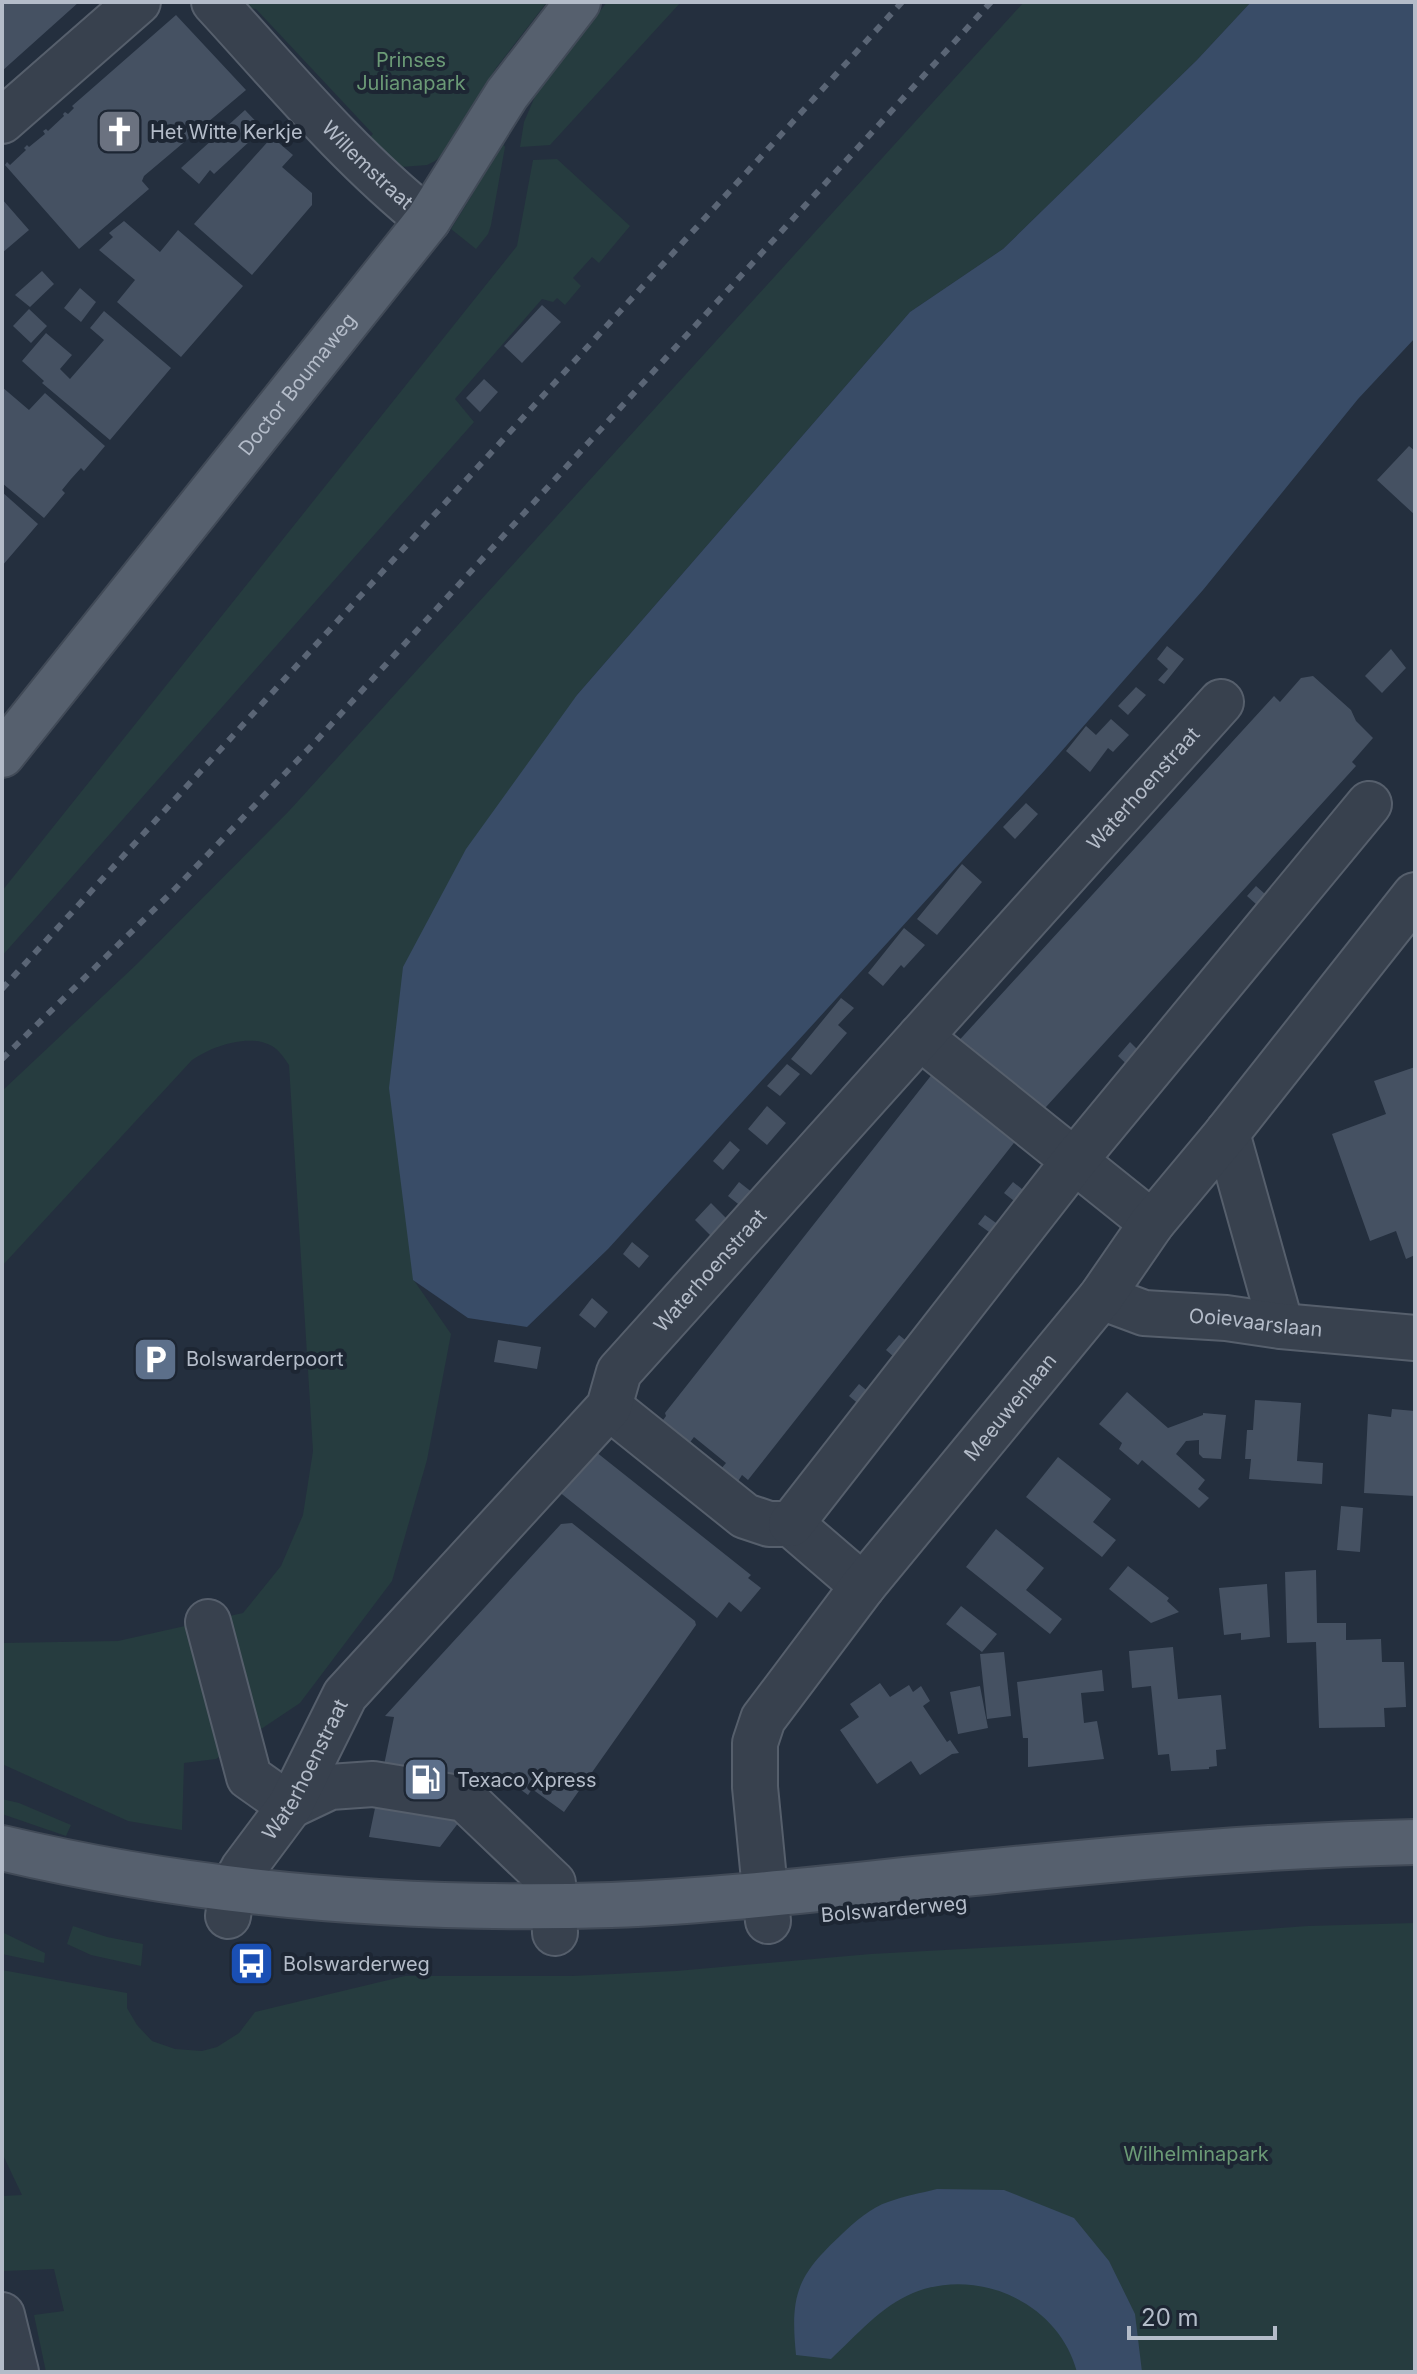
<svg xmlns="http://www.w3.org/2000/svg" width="1417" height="2374" font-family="Inter,sans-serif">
<rect width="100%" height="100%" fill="#242f3e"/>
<!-- green -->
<path fill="#263c3f" d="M238 2H547L496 68 444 153 435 161 427 165 401 167 390 162 367 140 373 134 256 9 244 8Z
M607 2H681L550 145 520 147 524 122 536 94Z
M1024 2H1251L1197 60 1003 249 910 312 577 695 413 1279 451 1334 427 1460 392 1581 300 1703 216 1759 184 1763 182 1830 128 1821 2 1764V1643L118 1641 243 1613 281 1566 303 1515 313 1451 289 1065C285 1059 279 1050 272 1046 249 1033 212 1046 192 1060L2 1266V1091L137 964 289 811Z
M502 142 505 147 491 225 488 234 476 249 451 229 472 195 498 144Z
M557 159 630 226 599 263 592 257 573 278 581 286 565 305 557 298 553 302 542 299 455 399 474 422 2 956V891L517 246 533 160Z
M2 1799 19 1803 71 1825 66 1836 2 1814Z
M1415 1923V2372H46L34 2315 64 2311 54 2269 4 2271 2 2266V2196L22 2195 2 2153V1970L127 1993V2008L137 2025 152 2041 175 2049 202 2051 217 2047 239 2033 255 2012 405 1976H572L676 1971 871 1954 1075 1943 1308 1926Z
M73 1926 107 1937 143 1944 141 1966 91 1955 67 1944Z
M2 1932 45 1953 44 1963 2 1954Z"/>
<!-- water -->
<path fill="#394c67" d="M1251 2H1415V338L1358 399 1203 590 1045 770 608 1249 527 1327 468 1318 413 1280 389 1088 403 967 466 849 577 695 910 312 1003 249 1197 60Z
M937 2189 1004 2190 1074 2218 1109 2261 1135 2314 1142 2372H1077C1059 2303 978 2266 913 2293 881 2306 856 2336 831 2359L796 2355C790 2294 797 2276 842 2234 854 2222 872 2207 888 2202 904 2196 921 2193 937 2189Z"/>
<!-- building -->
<path fill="#455162" d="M2 2H79L2 71Z
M176 15 246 90 144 176 142 181 149 189 79 249 5 165 7 162 10 165 26 150 24 148 27 145 29 147 45 134 43 131 46 129 48 131 64 116 63 114 65 112 68 114 74 108 72 106Z
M245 110 263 129 214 174 210 170 199 184 181 168Z
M272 137 293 155 282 167 312 193V205L252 275 194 224Z
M2 199 29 230 2 253Z
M124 221 160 252 178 230 243 286 181 357 117 302 135 280 99 250 113 237 109 233Z
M42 271 54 284 30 307 15 295Z
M80 288 96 302 81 322 64 308Z
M542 305 561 322 522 363 504 346Z
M29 309 47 326 31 343 13 326Z
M104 311 171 368 110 440 42 383 44 381 22 361 46 333 72 355 60 369 70 379 104 340 90 328Z
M484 379 498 392 480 412 466 398Z
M2 387 29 410 45 393 105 446 84 471 81 468 71 479 62 490 65 493 44 518 2 483Z
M1409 446 1415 451V515L1377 480Z
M2 492 38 524 2 566Z
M1167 646 1184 659 1164 684 1158 680 1168 669 1157 659Z
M1391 649 1406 668 1382 693 1365 676Z
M1313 676 1351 710 1356 721 1373 738 1352 762 1356 766 1036 1118 954 1046 1274 696 1280 702 1301 678Z
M1136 687 1146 695 1128 715 1118 706Z
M1111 719 1129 735 1113 752 1108 748 1090 772 1066 751 1086 726 1096 735Z
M1026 803 1038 814 1015 839 1003 827Z
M962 864 982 882 937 935 917 919Z
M1256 886 1275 903 1266 913 1247 896Z
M904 928 925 945 904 968 901 965 883 986 868 973Z
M841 998 854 1008 838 1025 847 1033 811 1075 791 1059Z
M1130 1042 1146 1058 1134 1071 1118 1056Z
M787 1064 800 1074 780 1096 767 1086Z
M1415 1067V1255L1406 1259 1396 1231 1370 1241 1332 1134 1386 1114 1374 1081Z
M937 1068 1021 1134 748 1480 742 1475 737 1483 720 1470 726 1463 694 1437 685 1449 657 1428 666 1416 665 1413Z
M767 1106 786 1123 767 1145 748 1129Z
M730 1141 740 1150 723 1170 713 1161Z
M739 1182 753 1193 742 1207 728 1196Z
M1013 1182 1032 1197 1023 1208 1004 1193Z
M711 1203 729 1221 713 1238 695 1220Z
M985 1215 1003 1228 996 1237 978 1224Z
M632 1242 649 1256 639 1268 623 1254Z
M592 1298 608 1312 595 1328 579 1315Z
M899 1335 914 1347 901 1363 886 1350Z
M498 1340 541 1347 537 1369 494 1362Z
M859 1384 876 1398 866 1410 849 1396Z
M1127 1392 1168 1428 1203 1415V1413L1226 1415 1221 1459 1203 1458 1199 1454V1440L1186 1441 1176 1454 1205 1480 1198 1489 1209 1498 1199 1508 1142 1460 1138 1465 1119 1449 1122 1443 1099 1424Z
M1255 1400 1301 1403 1297 1461 1323 1463 1322 1484 1249 1479 1251 1459H1245L1247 1430H1253Z
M1392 1409 1415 1411V1496L1364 1493 1368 1414 1391 1417Z
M591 1448 751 1575 748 1578 761 1588 741 1612 729 1602 717 1618 558 1491Z
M1058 1457 1111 1499 1093 1522 1116 1540 1102 1557 1026 1497Z
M1341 1506 1363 1508 1360 1552 1337 1550Z
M572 1523 695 1621 696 1625 564 1812 532 1789 528 1795 497 1772 440 1847 369 1837 394 1717 385 1716 561 1524Z
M996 1529 1044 1568 1026 1590 1062 1619 1050 1634 966 1567Z
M1128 1566 1169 1598 1167 1601 1179 1612 1151 1623 1109 1589Z
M1316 1570 1317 1623H1346V1640L1381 1639 1382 1662H1404L1406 1707 1384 1708 1385 1727 1319 1728 1316 1642 1287 1643 1285 1572Z
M1267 1584 1270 1637 1241 1640V1633L1224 1635 1219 1588Z
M961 1606 997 1634 982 1652 946 1624Z
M1173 1647 1178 1699 1221 1695 1226 1749 1216 1750 1217 1766 1209 1767V1769L1171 1771 1169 1754 1158 1755 1151 1686 1132 1688 1129 1651Z
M1004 1652 1011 1716 987 1719 980 1654Z
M1102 1670 1104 1691 1081 1693 1084 1723 1097 1721 1104 1759 1028 1767V1738H1023L1017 1682Z
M880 1683 890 1697 909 1685 913 1692 921 1686 930 1701 923 1706 947 1742 950 1740 959 1753 952 1754 920 1775 911 1761 877 1784 840 1730 859 1717 850 1704Z
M980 1686 988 1728 958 1734 950 1692Z"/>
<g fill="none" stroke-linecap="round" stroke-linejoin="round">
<defs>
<g id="minor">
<path id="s1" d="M214 2C283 77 348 156 428 220"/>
<path d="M2 121 138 2"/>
<path d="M920 1037 1152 1223"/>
<path d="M1227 1133 1281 1326"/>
<path id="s2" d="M1101 1297 1144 1313 1226 1318 1281 1326 1415 1338"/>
<path d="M609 1407 745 1516 769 1524H791L863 1586"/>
<path d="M791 1524 1075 1160 1369 804"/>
<path d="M208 1622 249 1777 290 1806"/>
<path d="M290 1806 330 1787 373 1784 465 1799 553 1883 555 1933"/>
<path id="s3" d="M228 1916 232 1889 243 1869 290 1806 345 1695 609 1407 619 1372 1221 702"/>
<path id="s4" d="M768 1921 755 1787V1743L763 1719 863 1586 1101 1297 1152 1223 1227 1133 1415 895"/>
<path d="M2 2315 16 2372"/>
</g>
<g id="major">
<path id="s5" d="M2 755 428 220 507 94 578 2"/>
<path d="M2 1848C201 1895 408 1911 611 1905 740 1900 867 1883 995 1871 1135 1857 1274 1845 1415 1842"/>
</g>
</defs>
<!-- minor casing -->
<use href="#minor" stroke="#565f6c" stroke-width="48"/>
<!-- major casing -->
<use href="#major" stroke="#414a57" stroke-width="48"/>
<!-- minor -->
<use href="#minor" stroke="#38414e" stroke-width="44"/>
<!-- major -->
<use href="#major" stroke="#56606e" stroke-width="44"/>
<!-- rail -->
<path stroke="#5a6575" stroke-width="6" stroke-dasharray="8 8" stroke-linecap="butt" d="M2 989 902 2
M2 1059 174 890 316 741 991 2"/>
</g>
<!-- icons -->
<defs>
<symbol id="church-square" viewBox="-11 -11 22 22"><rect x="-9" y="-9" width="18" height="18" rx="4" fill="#6b7280" stroke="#1d2633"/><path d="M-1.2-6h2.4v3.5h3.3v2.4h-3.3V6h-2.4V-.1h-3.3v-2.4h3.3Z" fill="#fff"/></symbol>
<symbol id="parking-square" viewBox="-11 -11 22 22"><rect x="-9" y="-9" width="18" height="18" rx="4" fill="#5c6f8a" stroke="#1d2633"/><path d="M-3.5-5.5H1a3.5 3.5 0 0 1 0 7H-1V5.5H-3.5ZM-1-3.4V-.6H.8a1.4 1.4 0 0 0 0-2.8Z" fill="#fff"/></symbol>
<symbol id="fuel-square" viewBox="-11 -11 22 22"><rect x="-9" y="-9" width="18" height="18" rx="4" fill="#5c6f8a" stroke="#1d2633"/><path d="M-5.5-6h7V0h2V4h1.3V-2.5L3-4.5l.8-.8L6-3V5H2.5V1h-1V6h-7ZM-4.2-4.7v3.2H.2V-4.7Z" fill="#fff"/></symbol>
<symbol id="bus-square" viewBox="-11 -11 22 22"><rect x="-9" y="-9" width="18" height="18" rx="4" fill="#1a4fb4" stroke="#1d2633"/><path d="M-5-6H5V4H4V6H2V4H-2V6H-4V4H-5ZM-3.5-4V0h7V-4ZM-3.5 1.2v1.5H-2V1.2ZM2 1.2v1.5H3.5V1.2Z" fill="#fff"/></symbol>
</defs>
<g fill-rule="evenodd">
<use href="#church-square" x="94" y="106" width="51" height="51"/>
<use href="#parking-square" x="130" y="1334" width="51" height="51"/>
<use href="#fuel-square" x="400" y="1754" width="51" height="51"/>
<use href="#bus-square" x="226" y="1938" width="51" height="51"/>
</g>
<g text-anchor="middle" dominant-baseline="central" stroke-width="8" stroke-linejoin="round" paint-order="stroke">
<!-- park labels -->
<g font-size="20" fill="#6b9a76" stroke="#1d2633">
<text x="411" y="60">Prinses<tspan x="411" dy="23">Julianapark</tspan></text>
<text x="1196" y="2154">Wilhelminapark</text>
</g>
<!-- poi labels -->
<g font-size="20" fill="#b4bcc9" stroke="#1d2633" text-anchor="start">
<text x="150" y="132">Het Witte Kerkje</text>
<text x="186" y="1359">Bolswarderpoort</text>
<text x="457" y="1780">Texaco Xpress</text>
<text x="283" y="1964">Bolswarderweg</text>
</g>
<!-- street labels -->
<g font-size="20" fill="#b4bcc9" stroke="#1d2633">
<text stroke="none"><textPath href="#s1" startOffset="224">Willemstraat</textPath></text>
<text stroke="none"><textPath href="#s5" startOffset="474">Doctor Boumaweg</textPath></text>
<text stroke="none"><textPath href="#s3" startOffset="1464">Waterhoenstraat</textPath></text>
<text stroke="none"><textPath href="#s3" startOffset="816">Waterhoenstraat</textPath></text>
<text stroke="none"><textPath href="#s2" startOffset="158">Ooievaarslaan</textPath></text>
<text stroke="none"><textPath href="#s4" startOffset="602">Meeuwenlaan</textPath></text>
<text stroke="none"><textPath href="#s3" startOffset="168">Waterhoenstraat</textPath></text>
<text transform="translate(894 1909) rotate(-5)">Bolswarderweg</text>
</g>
</g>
<!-- border -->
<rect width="1417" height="2374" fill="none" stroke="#b4bcc9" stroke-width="8"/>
<!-- scale -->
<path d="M1129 2326v12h146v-12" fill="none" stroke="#b4bcc9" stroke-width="4"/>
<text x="1141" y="2326" font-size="24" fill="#b4bcc9" stroke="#1d2633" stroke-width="6" paint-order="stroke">20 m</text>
</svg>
